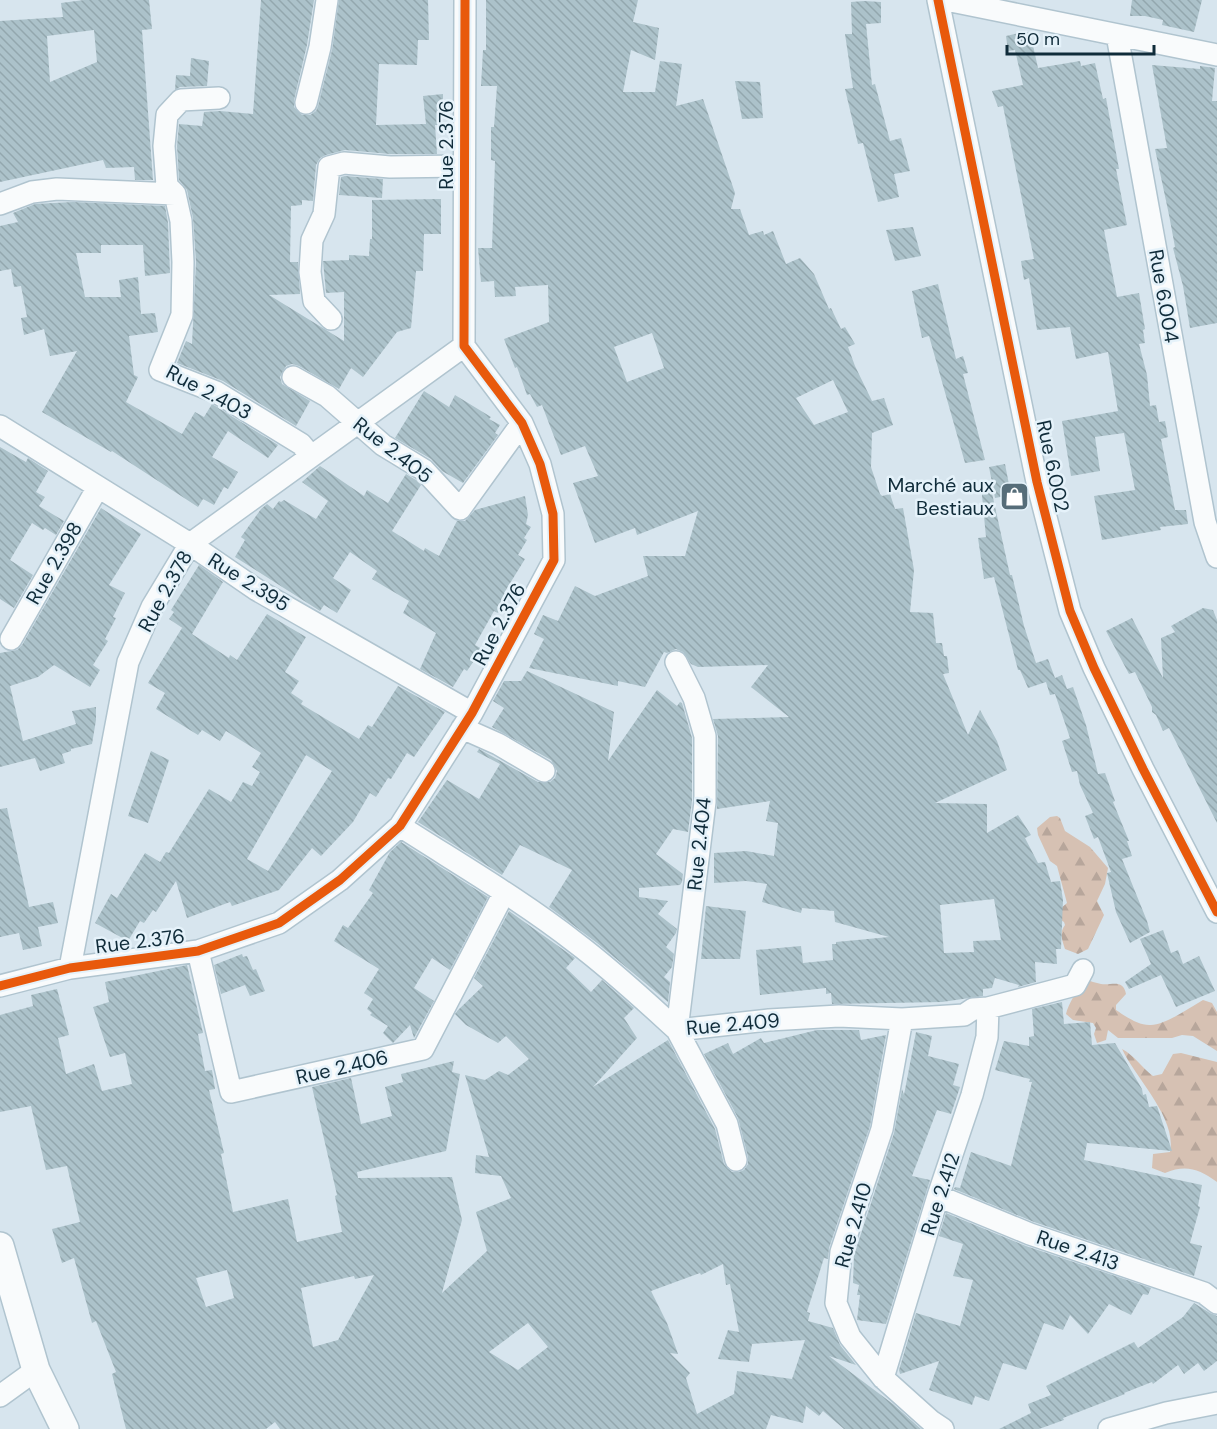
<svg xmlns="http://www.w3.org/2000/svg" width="1217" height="1429" font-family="'DM Sans',sans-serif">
<defs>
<pattern id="forest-firs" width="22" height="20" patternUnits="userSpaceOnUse" patternTransform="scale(1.5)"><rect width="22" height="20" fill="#d6c1b3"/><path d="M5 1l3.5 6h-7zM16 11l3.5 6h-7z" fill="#b7a69b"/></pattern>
<pattern id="building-back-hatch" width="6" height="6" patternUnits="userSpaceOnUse" patternTransform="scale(1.5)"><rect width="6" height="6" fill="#acc2ca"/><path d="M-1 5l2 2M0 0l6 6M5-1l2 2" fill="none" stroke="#93a7ae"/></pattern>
</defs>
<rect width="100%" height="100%" fill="#d7e5ee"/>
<!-- forest -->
<path fill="url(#forest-firs)" d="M1057 816 1060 818 1065 831 1090 847 1108 868 1105 884 1097 901 1104 915 1088 949 1078 954 1065 949C1062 940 1059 933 1065 925L1064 922 1058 918 1060 909 1067 903 1057 866 1050 861 1038 835 1037 828 1050 817Z
M1085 979C1090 981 1096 983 1101 984 1111 986 1123 978 1126 994L1116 1005V1010C1125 1016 1139 1026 1151 1025 1165 1025 1191 1007 1203 1000L1212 1003 1217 1012V1051L1193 1036 1182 1035 1172 1038H1118L1108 1030 1106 1040 1097 1043 1094 1034 1096 1028 1093 1023 1073 1020 1066 1014C1068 1004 1079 987 1085 979Z
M1122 1049C1134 1055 1142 1068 1153 1076L1162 1074 1173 1054 1181 1053 1217 1062V1182C1199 1169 1186 1164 1165 1173L1152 1168 1153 1154 1170 1152C1177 1118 1136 1079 1122 1049Z"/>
<!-- building -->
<path fill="url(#building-back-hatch)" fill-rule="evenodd" d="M84 0H149L152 29 142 30 153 180H135L134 167 106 168 103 160 0 182V21L63 17 61 3ZM94 30 97 62 50 82 47 36Z
M261 0H314L307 45 294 100V107L302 115H310L316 111 318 106 332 50 339 0H428L429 40H418L417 65 379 64 376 125 426 124 423 96 443 94V125H435L437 154H390L345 150 326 155 320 158 316 165 313 201 302 200V205L291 206 290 262H298L300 294 269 295 344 341V292L326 293 323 261 349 260V255L369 256 370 239H372V200L441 199V234H424L423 271H416L411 328 397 332 363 377 351 368 339 389 299 366 292 364 286 366 280 377 282 384 310 401 296 426 223 381 177 363 186 341 192 344 196 262 193 218 187 190 179 180 177 146 179 124 202 126 204 112 220 111 253 114Z
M486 0H638L633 22 659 28 655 60 631 50 623 92H655L660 61 682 64 676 106 703 99 735 193 731 209H740L749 235 763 231 764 235 773 231 786 264 800 258 814 274 829 309 831 308 841 329 845 327 855 344 848 347 855 366 872 401 884 398 893 425 872 433 871 467 880 494 882 496 890 494 895 509 903 508 914 570 910 612 933 613 936 643H942L944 656H947L949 673 943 674 968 735 980 710 997 741 1007 770 935 803 987 804V833L1018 815 1031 835 1025 838 1038 863 1045 862 1051 882 1060 881 1063 900 1061 949H1056L1057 964 1035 962 1036 982 1018 987 1019 985 995 978 992 988 983 989V996L942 1002 832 1004 831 993 826 994V988L760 995 756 950 801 946 803 963 833 960 832 944H836V942L889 937 835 922 834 911 802 908 801 913 762 902 767 884 746 881 714 883V853L746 851 774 856 778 823 766 821 770 801 717 809 718 736 713 719 789 717 751 687 768 665 698 667 691 664 683 652 676 649 667 653 664 652 645 687 618 681V686L529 668 544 639 534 634 543 615 558 621 575 586 595 596 648 576 643 556H685L698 511 637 535 635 528 595 543 573 483 598 476 585 446 561 455 542 405 537 407 530 394 527 395 517 367 515 368 504 339 549 322 548 285 515 287 516 296 495 297 494 281 481 282 478 248H492L495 161 491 160V127H494L497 86H481L483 50H486ZM652 333 664 368 627 382 614 347ZM833 380 848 412 814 425 796 398ZM994 899 1001 940 973 941 974 952 944 953 940 905Z
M1132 0H1202L1194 32 1162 25 1163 20 1145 16H1130Z
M864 1 881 2V23L866 24 872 85 875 84 890 141 901 138 910 171 894 174 899 197 878 202 863 143 858 144 845 89 853 88 845 34H852L851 2Z
M1024 32H1030L1038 68 1080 61 1081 66 1095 63 1103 99 1106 98 1119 169H1116L1127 225 1104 230 1117 297 1139 293 1145 329 1143 330 1145 343 1139 344 1147 375 1150 406 1156 405 1159 422 1165 421 1168 437 1161 439 1175 510H1186L1188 524 1160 527 1161 530 1102 540 1094 496 1135 490 1124 433 1095 437 1100 471 1071 476 1062 421 1118 411 1108 352 1076 359 1070 327 1037 330 1029 278 1024 280 1021 261 1034 259 1003 106 998 107 992 91 1023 85 1015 50 1008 51 1006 36Z
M191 58 209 61 207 86 180 87 175 90 176 75 190 76Z
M1152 65 1200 69V66L1215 68 1212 101H1217V323L1190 328 1183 286 1173 248 1175 247 1169 215 1155 149 1167 148Z
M735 81 760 82 763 118 742 119Z
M345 176 383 179 382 198 339 195 341 177Z
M73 202 165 206 168 223 170 273 145 276 143 245H101V253H76L85 297H121L119 280 138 277 141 314 155 313 158 332 129 336 134 375 138 377 126 402 182 434 195 412 204 417 212 404 278 445 268 458 228 431 212 457 238 472 228 489 224 487 214 505 203 499 198 507 112 451 111 452 42 412 77 351 50 356 44 329 24 335 21 318 27 317 21 286 14 287 11 269 0 271V226L18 222 13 213 35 204Z
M913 227 921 256 895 261 886 230Z
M938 284 956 359 963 356 968 373 963 374 985 460 965 463 929 336 922 338 912 291Z
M424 391 449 407 455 395 491 417 489 419 500 425 495 433 498 435 463 483 442 471 431 459 395 438Z
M0 447 26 462 28 458 48 471 36 492 45 497 39 506 64 521 56 535 45 528 43 530 32 523 10 560 33 575 14 608 0 599Z
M1005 464 1011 495 995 498 989 467Z
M320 466 364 496 367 490 388 503 406 474 416 480 421 485 392 531 424 551 425 548 439 556 457 521H465L475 510 525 496 528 515 526 524 531 527 524 538 527 540 518 555 525 559 504 593 507 594 498 613 494 611 475 645 482 649 467 671 464 669 453 687 420 669 436 633 403 613 409 601 372 579 377 571 350 552 333 578 351 590 337 613 324 605 320 611 235 557 245 540 241 537 261 509 267 504 273 509 279 501 281 502 284 500 316 519 328 501 302 482Z
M990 484 1010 575H1012L1024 626 1036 663 1048 659 1055 678 1062 675 1067 689 1073 687 1086 725 1098 774 1105 773 1115 801 1113 802 1129 841H1127L1132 856 1122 859 1147 921 1150 932 1130 943 1116 912 1107 873 1111 872 1098 837 1094 839 1085 816 1093 813 1080 785 1077 771 1072 772 1062 741 1070 738 1055 694 1050 695 1046 682 1028 688 1020 670H1018L994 577 984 579 978 538 986 537 981 485Z
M101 508 141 534 109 585 125 593 113 617 116 618 105 639 108 641 93 665 100 670 90 687 54 665 38 677 10 686 23 741 76 724 72 711 96 707V720L92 744 71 749V751L62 754 65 763 40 771 35 758 0 767V653L17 650 22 645Z
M199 565 223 582 192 634 229 658 230 655 237 660 267 614 306 637 285 672 299 681 291 693 303 701 301 704 359 739 368 725 372 727 398 686 445 712 414 757 407 753 391 779 388 778 376 797 370 793 353 822 321 856 312 848 279 890 232 906 230 902 187 918 176 881 156 912 153 910 144 923 140 921 128 941 95 923 111 894 117 898 145 853 160 862 166 852 169 853 209 789 231 802 243 782 252 786 260 772 252 767 261 753 226 731 220 741 202 730 198 735 156 709 165 693 148 683 182 628 184 629 169 619 174 612 171 610ZM306 755 332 771 268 871 247 859Z
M1203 608 1213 610 1217 620V823L1169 728 1163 731 1156 715 1152 712V707L1135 672 1129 674 1106 631 1132 618 1163 678 1161 638 1175 632 1171 626Z
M527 671 614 712 608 761 657 690 677 706 680 702 682 703 692 738V801L688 832 673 829 656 854 683 874 682 882 680 885 639 888V897L668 901 658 914 677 929 676 933 666 947 674 954 672 967 664 977 670 982 668 1002 597 943 549 907 572 870 520 845 502 875 418 822 447 780 479 799 500 764 477 752 479 749 538 782H550L555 778 557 771 551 760 492 727 504 708 493 701 504 681H521Z
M151 751 169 760 148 823 128 816Z
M7 808 29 907 53 902 58 923 38 927 42 946 23 950 19 933 0 937V809Z
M401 842 488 897 450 970 432 958 414 988 434 1001 414 1038 410 1025 393 1043 383 1033 388 1026 370 1015 372 1013 367 1009 373 999 364 993 379 969 334 941 343 925 348 928 373 893 369 890 390 852Z
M706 906 746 911 740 959H701Z
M509 911 575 958 566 968 591 992 602 980 634 1008 624 1018 637 1038 593 1087 668 1040 715 1129 724 1164 732 1172H739L744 1170 748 1164V1157L738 1118 704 1054 728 1043 733 1054 761 1038 764 1043 817 1030H859L861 1040 886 1035 870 1126 829 1248 828 1259 824 1258 807 1312 810 1313 808 1321 833 1328 840 1345 856 1365 829 1356 893 1404 921 1429H844L823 1411 819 1416 806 1406 803 1423 771 1415 766 1429H280L275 1422 266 1429H126L112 1374 116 1372 96 1321 92 1323 74 1258 62 1263 52 1229 80 1222 67 1166 46 1170 31 1106 0 1112V1015L33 1006 31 995 57 989 69 1035 58 1038 66 1074 94 1064 102 1091 132 1084 125 1053 110 1057 93 1007 109 1002 105 982 187 965 203 1033 198 1034 205 1071 212 1070 215 1089 209 1090 224 1153 221 1154 233 1212 288 1199 297 1242 342 1232 335 1196 337 1195 312 1087 351 1078 361 1124 392 1116 385 1087 403 1082 401 1074 454 1061 452 1072 460 1074 446 1151 357 1172 358 1178 452 1177 462 1220 442 1293 487 1251 476 1212 511 1198 501 1176 475 1173 476 1155 489 1157 465 1075 485 1080 499 1071 508 1075 529 1059 506 1036 498 1043 466 1025 455 1014 458 1010 483 986 474 978ZM723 1264 726 1285 730 1284 739 1332 728 1330 718 1359 749 1362 752 1344 805 1340 792 1379 737 1371 734 1394 697 1414 686 1378 690 1373 670 1353 678 1354 667 1323 651 1291 700 1273 701 1275ZM227 1270 234 1298 206 1307 196 1278ZM374 1275 338 1340 313 1347 301 1288 354 1276 355 1279ZM528 1323 548 1347 518 1370 489 1352Z
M1163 930 1171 953 1178 950 1183 964 1199 956 1215 991 1176 1007 1161 975 1129 989 1125 982 1151 964 1140 939Z
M242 954 243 957 247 956 253 970 256 969 265 991 250 996 245 985 221 994 214 965Z
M1062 1002 1064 1024 1090 1022 1092 1045 1115 1043 1142 1089 1143 1095 1146 1094 1149 1107 1157 1106 1172 1151 1087 1143 1084 1160 1202 1185 1198 1206 1200 1207 1190 1243 1202 1246 1194 1276 1034 1222 954 1189 955 1187 960 1188 971 1152 1011 1166 1032 1082H1029L1030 1079 995 1070 1004 1041 1029 1046V1037L1034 1036 1032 1009Z
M916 1032 932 1036 928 1056 959 1064 953 1085 960 1087 951 1114 937 1110 912 1176 930 1180 886 1324 857 1320 860 1295H857L859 1285 853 1283 854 1255 894 1133 902 1089 904 1095Z
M946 1213 1026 1246 1151 1288 1148 1295 1143 1294 1131 1315 1109 1304 1088 1334 1070 1315 1063 1330 1044 1323 1026 1370 1003 1363 989 1401 975 1396 972 1405 929 1390 939 1361 900 1374 899 1370 916 1313 960 1326 973 1280 953 1276 963 1244 939 1236Z
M1194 1303 1210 1313 1217 1316V1361L1204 1371 1198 1363 1184 1374 1178 1365 1153 1384 1152 1382 1124 1393 1125 1394 1063 1418 1064 1420 1039 1429H999L1031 1413 1028 1404 1051 1395 1046 1386 1134 1342 1138 1348 1183 1317Z"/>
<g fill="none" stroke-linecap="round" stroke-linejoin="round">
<defs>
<path id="minor" d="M938 0 1037 482 1070 611 1094 668 1143 769 1217 912
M946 0 1217 55
M1117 35 1205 522 1217 557
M306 103 320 47 327 0
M175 194 167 186 164 146 167 115 181 100 219 98
M0 204 32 192 57 189 175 194 181 221 183 262 182 315 160 370 216 392 301 444 311 456
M331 319 314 301 310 272 312 240 324 214 329 167 344 163 390 167 463 166
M293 377 327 396 383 445 424 470 460 509 522 423
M0 426 190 544 257 590 472 713
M11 639 98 487
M676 662 694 698 705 736V802L677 1030 727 1124 736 1160
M462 728 498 744 544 771
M400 826C459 864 521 900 576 943 612 970 644 1000 677 1030L769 1020 839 1016 902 1019 964 1015 973 1009 988 1008 1075 985 1083 970
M198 951 231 1092 423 1049 504 893
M70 968 128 662 152 607 190 544 464 346
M0 986 70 968 198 951 279 923 340 880 400 826 472 713 554 560 553 514 540 464 522 423 464 346 465 0
M902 1019 882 1129 841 1252 836 1303 850 1337 883 1378 931 1421 943 1429
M938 1196 1030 1234 1204 1293 1217 1303
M883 1378 938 1196 972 1095 987 1037 988 1008
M0 1396 36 1370
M1109 1429 1166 1413 1217 1403"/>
<path id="major" d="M0 1246 36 1370 65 1429"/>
</defs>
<!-- minor casing -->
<use href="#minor" stroke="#b0c4cf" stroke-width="24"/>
<!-- major casing -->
<use href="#major" stroke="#b0c4cf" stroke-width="30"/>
<!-- minor -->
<use href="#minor" stroke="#f9fbfc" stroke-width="21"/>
<!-- major -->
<use href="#major" stroke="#f9fbfc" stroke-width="27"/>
<defs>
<path id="cycleway" d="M938 0 1037 482 1070 611 1094 668 1143 769 1217 912
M0 986 70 968 198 951 279 923 340 880 400 826 472 713 554 560 553 514 540 464 522 423 464 346 465 0"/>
</defs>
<!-- cycleway casing -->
<use href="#cycleway" stroke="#e5f2fa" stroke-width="13"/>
<!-- cycleway -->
<use href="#cycleway" stroke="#e8590c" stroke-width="9"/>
</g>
<!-- icons -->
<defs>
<symbol id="shop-square" viewBox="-11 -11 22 22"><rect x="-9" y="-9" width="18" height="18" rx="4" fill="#566d79" stroke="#e5f2fa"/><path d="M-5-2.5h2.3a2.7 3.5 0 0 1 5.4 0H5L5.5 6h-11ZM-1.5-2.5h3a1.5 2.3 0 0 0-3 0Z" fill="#fff"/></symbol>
</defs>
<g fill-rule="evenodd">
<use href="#shop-square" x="998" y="480" width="33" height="33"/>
</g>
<g text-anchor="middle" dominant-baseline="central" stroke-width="5" stroke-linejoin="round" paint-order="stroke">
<!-- street labels -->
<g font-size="20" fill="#102c3a" stroke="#e5f2fa">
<text transform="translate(446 145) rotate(-90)">Rue 2.376</text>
<text transform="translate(1164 296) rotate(80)">Rue 6.004</text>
<text transform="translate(209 392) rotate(28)">Rue 2.403</text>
<text transform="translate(393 450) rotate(38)">Rue 2.405</text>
<text transform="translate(1053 466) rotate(78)">Rue 6.002</text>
<text transform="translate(54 563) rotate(-60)">Rue 2.398</text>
<text transform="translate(249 582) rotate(32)">Rue 2.395</text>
<text transform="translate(165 591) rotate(-61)">Rue 2.378</text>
<text transform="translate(499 624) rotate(-62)">Rue 2.376</text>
<text transform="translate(699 844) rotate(-84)">Rue 2.404</text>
<text transform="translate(140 941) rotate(-7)">Rue 2.376</text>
<text transform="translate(733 1024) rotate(-5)">Rue 2.409</text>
<text transform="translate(342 1067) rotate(-13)">Rue 2.406</text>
<text transform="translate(940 1194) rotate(-72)">Rue 2.412</text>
<text transform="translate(853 1225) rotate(-74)">Rue 2.410</text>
<text transform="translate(1078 1250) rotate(19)">Rue 2.413</text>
</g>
<!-- poi labels -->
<g font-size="20" fill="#102c3a" stroke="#e5f2fa" text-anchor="end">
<text x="994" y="485">Marché aux<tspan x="994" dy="23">Bestiaux</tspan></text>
</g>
</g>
<!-- scale -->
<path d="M1007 45v9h147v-9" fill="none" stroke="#102c3a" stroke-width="3"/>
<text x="1016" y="45" font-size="18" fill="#102c3a" stroke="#e5f2fa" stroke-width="4.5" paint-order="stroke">50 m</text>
</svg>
